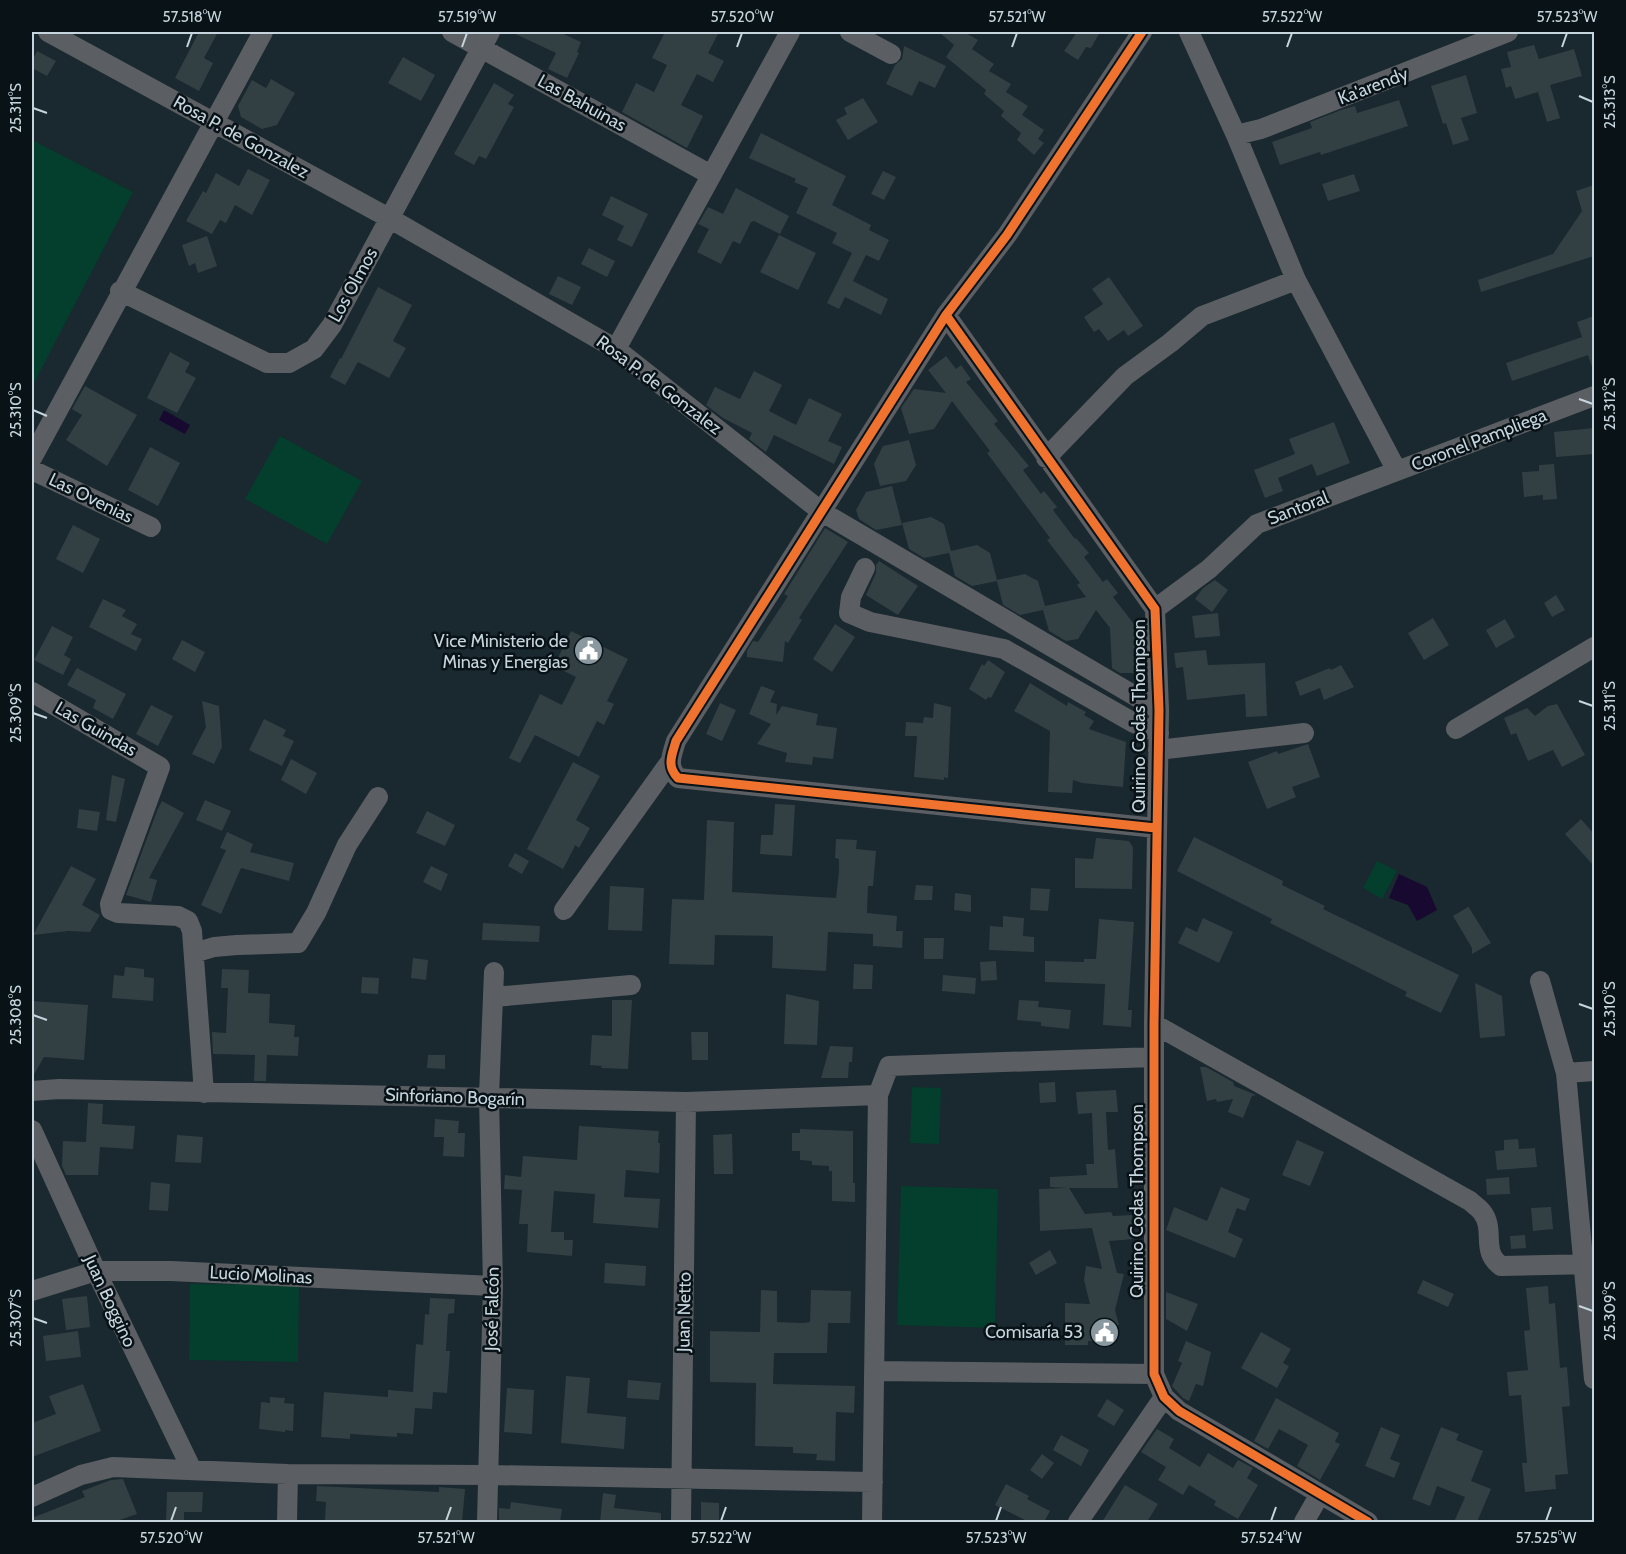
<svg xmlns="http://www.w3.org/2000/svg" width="1626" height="1554" font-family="Cabin,sans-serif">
<rect width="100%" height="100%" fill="#1a282f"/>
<!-- green -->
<path fill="#043e2c" d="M32 140 133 192 32 387Z
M280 436 362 481 327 544 245 499Z
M1377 861 1397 871 1382 899 1363 888Z
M912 1087 941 1088 939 1144 910 1143Z
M901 1186 998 1189 995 1328 897 1325Z
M190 1284 299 1285 298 1362 189 1360Z"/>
<!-- water -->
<path fill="#170930" d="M164 410 190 425 185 434 159 420Z
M1399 874 1427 887 1437 910 1417 921 1408 905 1389 898Z"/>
<!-- building -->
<path fill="#324044" d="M199 32H218L204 58 213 63 199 91 175 78Z
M511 32H559L581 42 577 52 579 53 567 78 548 69 556 53Z
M665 32H719L708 53 724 61 713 82 697 74 681 105 703 116 687 148 622 112 636 83 654 92 667 65 652 58Z
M939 32H964L978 40 972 49 994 64 989 71 1011 84 1006 92 1028 106 1022 115 1044 130 1038 139 1044 143 1034 155 1017 140 1021 133 1001 116 1004 111 984 94 986 90 946 57 954 45Z
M1077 32H1100L1091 48 1086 47 1078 60 1064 51Z
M1534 45 1539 59 1574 49 1582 76 1550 85 1560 118 1547 122 1538 92 1515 99 1511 86 1506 88 1501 69 1511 67 1507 52Z
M904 46 946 66 935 88 919 81 912 96 886 84 895 65 902 59Z
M37 51 56 61 47 76 32 68V61Z
M403 57 435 75 421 101 388 83Z
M1466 75 1477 113 1461 118 1469 140 1453 145 1446 123 1443 124 1431 86Z
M271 79 295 93 277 125 262 129 241 117 238 106 252 80 266 88Z
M494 83 514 95 508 104 514 107 486 159 479 156 474 165 454 154Z
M863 98 878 122 848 140 836 120 847 114 844 108Z
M1399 100 1408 126 1321 155 1320 152 1280 165 1272 142 1312 128 1310 122 1341 110 1355 106 1357 113Z
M761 133 846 176 832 205 871 225 869 230 889 240 879 261 866 255 853 281 888 299 881 315 845 297 839 309 827 303 852 253 832 243 837 233 796 213 808 188 794 182 796 179 749 158Z
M248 169 270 180 252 215 235 205 226 223 220 220 212 234 186 221 203 191 206 193 216 173 239 186Z
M883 171 896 177 884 200 871 194Z
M1354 174 1360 191 1328 201 1322 184Z
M1594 185V256L1481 292 1478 280 1553 254 1582 211 1576 191Z
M736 188 789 216 780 234 754 221 751 222 740 244 733 241 721 264 697 252 709 229 698 224 708 207 723 214Z
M611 196 648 214 632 247 617 240 624 226 602 215Z
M779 235 816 253 798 290 760 272Z
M207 236 217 266 198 273 195 263 189 266 182 245Z
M589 248 615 261 607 277 581 264Z
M558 276 581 287 572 305 549 294Z
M1109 277 1143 326 1128 336 1124 330 1108 341 1099 329 1094 332 1084 317 1103 304 1092 289Z
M378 287 412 305 393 341 406 348 389 378 358 362 345 385 330 377 340 358 341 359Z
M1594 316V367H1592L1588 355 1512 381 1506 363 1582 337 1577 322Z
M170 352 190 363 185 372 196 378 177 413 147 398Z
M946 356 956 369 961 365 971 379 966 382 998 421 994 424 1029 466 1023 470 1041 494 1044 491 1057 507 1053 510 1075 539 1076 538 1089 553 1084 557 1103 582 1107 579 1118 593 1113 597 1134 624 1135 641 1140 640 1141 656H1135L1136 673H1120L1112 668 1110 628 1096 610 1078 639 1066 641 1049 631 1043 610 1020 615 1003 605 997 581 972 586 955 576 949 553 924 558 909 549 902 523 931 517 944 524 951 551 977 545 990 553 997 580 1025 574 1038 581 1045 606 1086 597 1077 585 1080 583 1047 540 1050 538 987 453 990 451 952 401 934 429 909 434 901 408 914 389 946 393 928 370Z
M754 371 782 385 769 411 796 425 809 398 842 414 828 441 842 447 834 464 774 435 766 452 749 439 752 433 723 418 706 405 715 387 740 399Z
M85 386 137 415 107 466 66 440 82 415 72 409Z
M1334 422 1350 463 1317 476 1312 464 1278 478 1283 491 1265 498 1254 470 1295 454 1289 439Z
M1594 428V454L1556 457 1554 432Z
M909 440 916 465 906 481 880 486 874 464 883 446Z
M150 447 180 463 158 506 128 490Z
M1554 464 1557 499 1543 500V495L1524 497 1522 472 1539 471V465Z
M892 486 902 525 876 530 859 519 856 510 866 492Z
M73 525 100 539 83 573 56 559Z
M825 528 848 542 799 618 802 620 788 643 785 641 783 662 747 657V651L753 641 758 642 788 596 784 594Z
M879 561 918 586 898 615 866 595 876 573V565Z
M1215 580 1228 590 1212 612 1195 599 1203 588Z
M1556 595 1565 610 1552 617 1544 603Z
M103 599 126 610 122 616 137 624 131 634 142 639 136 651 89 627Z
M1218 613 1220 636 1195 638 1192 616Z
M1433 618 1449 645 1424 660 1408 633Z
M1505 619 1515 637 1496 648 1486 630Z
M835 624 855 637 832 672 813 659Z
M52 626 73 637 64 655 71 659 63 675 34 660Z
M571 631 628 659 607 701 614 704 604 725 597 721 579 757 535 735 520 763 509 758 540 694 562 705 576 677 554 666Z
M182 640 205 652 195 672 172 659Z
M1206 650 1208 665 1265 663 1267 716 1246 717 1245 694 1187 700 1183 667 1176 668 1174 653Z
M988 660 1005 672 991 698 988 697 986 700 969 689 982 664 984 666Z
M1341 665 1354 687 1324 700 1320 688 1300 696 1295 682 1330 668 1331 670Z
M77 668 126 694 113 719 93 708 96 700 67 685Z
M1030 683 1067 706 1068 702 1086 712 1084 715 1094 721 1089 729 1126 742 1123 787 1082 783 1073 780 1072 793 1048 792 1050 731 1014 711Z
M761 686 775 691 770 702 777 704 776 715 782 706 818 714 816 725 837 728 833 759 813 757 812 765 785 762 787 753 757 744 771 724 749 714Z
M202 701 219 706 222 747 214 764 192 754 206 727Z
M720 703 736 710 722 741 706 734Z
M934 703 951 707 948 778 944 777V780L914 777 917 736H905L906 722 923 723 924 717 933 718Z
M1557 704 1585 755 1562 767 1553 750 1528 761 1516 733 1511 735 1504 718 1527 708 1535 716 1548 706Z
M151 705 173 716 158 746 136 734Z
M264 719 286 730 283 736 294 741 282 766 249 750Z
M1308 744 1320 777 1292 787 1296 797 1267 809 1248 762 1277 751 1278 754Z
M291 759 317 773 306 794 281 780Z
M573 762 600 776 576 820 590 828 579 848 575 845 574 848 563 869 527 849Z
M112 775 125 779 116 822 106 820Z
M205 800 231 811 222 831 196 820Z
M162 801 184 813 149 878 157 880 151 902 126 895 157 811Z
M775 804 795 805 792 856 760 854 761 835H773Z
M79 809 100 812 97 831 77 828Z
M427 811 455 825 445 846 416 833Z
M1581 819 1594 834V866L1565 834Z
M707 820 734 822 732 892 836 898 839 871V859L835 858 836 839 857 840 856 849 876 851 873 886H868L867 913 897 916 896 931H903L902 948 873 946V934L828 932 826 971 772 968 773 936 715 935 714 965 669 964 672 899 704 900Z
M227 832 253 844 250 852 294 863 289 881 241 868 221 914 201 905 226 850 220 848Z
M1194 837 1283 881 1282 885 1325 906 1323 909 1459 975 1441 1013 1405 996 1407 992 1270 923 1272 919 1177 871Z
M1096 838 1129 841 1133 847 1132 889 1075 888V858L1093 859Z
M515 853 529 861 522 874 508 866Z
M71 866 96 879 82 905 100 915 90 932 68 931 33 935Z
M431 866 448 874 441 891 423 882Z
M916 885 933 886 932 900H914Z
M610 886 644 888 642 931 608 930Z
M1031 888 1050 889 1048 911 1030 910Z
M955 893 971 895V912L954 910Z
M1468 906 1491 943 1472 954V948L1453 916 1468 907Z
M1003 916 1024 918 1023 936 1034 937V952L989 950 990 926 1003 927Z
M1203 918 1233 932 1219 963 1178 943 1186 927 1197 932Z
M1099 919 1134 922 1128 1010H1132L1131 1027 1103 1025 1105 984 1045 982V961L1084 962V959H1096Z
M483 923 540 926 539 942 482 940Z
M924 938H944L943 959H924Z
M413 958 428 960 426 980 411 978Z
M996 961 997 980 981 981 980 962Z
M854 964 873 965 872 989H853Z
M125 967 144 969V977L154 978 153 1001 112 998 114 975 124 976Z
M222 969 249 970 248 993 270 994 269 1023 295 1025 294 1037H299L298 1056 267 1055 266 1081H254L255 1055 213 1054 212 1032 226 1033 228 988H221Z
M943 975 976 978 975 994 942 991Z
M362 977 379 978 378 994 361 993Z
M1475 983 1502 996 1505 1036 1480 1038Z
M786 994 819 1001 817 1045 784 1044Z
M612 1000H632L628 1069 601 1068 602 1066 590 1065 592 1035 612 1036Z
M1019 1000 1039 1001 1038 1007 1071 1010 1069 1029 1041 1026V1022L1017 1020Z
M32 1001 88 1005 84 1060 44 1057 32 1078Z
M691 1032H708V1060H692Z
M830 1046 853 1047 852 1062H849L848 1078H821Z
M428 1055H445V1069L427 1068Z
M1200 1067H1206L1233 1082 1234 1086 1256 1095 1252 1096 1243 1118 1228 1112 1233 1099 1217 1102 1216 1099 1207 1101Z
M1055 1082 1056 1102 1040 1103 1039 1083Z
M1116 1090 1118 1112H1106L1108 1150 1115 1149 1118 1188H1069L1085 1214 1111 1212 1113 1216 1132 1215 1134 1239 1109 1241 1117 1273 1124 1274 1115 1310 1119 1325 1112 1327 1115 1343 1088 1341V1345H1065V1303L1090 1304 1084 1280 1086 1266 1102 1269 1092 1228 1040 1231 1039 1189 1068 1188 1050 1187V1177L1087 1175 1086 1164H1094L1092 1113 1078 1114 1076 1092Z
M88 1103 103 1104 102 1124 135 1126 133 1149 100 1147 98 1175H66L62 1166 63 1141 86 1142Z
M435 1119 459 1121 458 1133H465L464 1157 443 1156 444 1137H434Z
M579 1126 659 1131 658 1143H660L659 1173 626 1170 624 1197 660 1199 658 1228 593 1223 595 1194 554 1191 551 1232H564V1240H573L572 1256 527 1252 528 1224H519L522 1190 504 1189 505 1175 521 1177 523 1156 577 1160Z
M800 1129 853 1131V1183H855V1202L832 1201V1171H829V1166L812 1165V1161L800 1160V1151H792V1133H800Z
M732 1134 733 1174H714L713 1135Z
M177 1135 203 1137 201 1163 175 1162Z
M1518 1139 1519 1149 1535 1148 1537 1167 1497 1170 1495 1151 1504 1150V1140Z
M1297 1140 1324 1152 1310 1186 1282 1175Z
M1509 1177 1510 1194 1487 1195 1486 1179Z
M151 1182 170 1184 168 1211 149 1210Z
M1221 1187 1250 1199 1245 1211 1237 1208 1228 1232 1243 1239 1235 1258 1166 1230 1174 1207 1207 1221Z
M1551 1207 1553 1229 1533 1231 1531 1208Z
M1525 1235 1526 1248 1511 1249 1510 1236Z
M1050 1250 1057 1263 1036 1275 1029 1263Z
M605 1263 646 1266 645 1286 604 1283Z
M1423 1280 1454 1294 1448 1307 1417 1293Z
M1548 1286 1549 1304 1555 1303 1560 1368 1567 1367 1570 1406 1562 1407 1568 1474 1555 1475 1556 1489 1525 1492 1522 1463H1527L1521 1395 1509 1396 1507 1372 1528 1370 1524 1331 1530 1330 1526 1288Z
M761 1290 777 1291V1322L803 1323 810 1322 811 1290 851 1291 850 1323H828L827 1353H774L773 1384 855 1386 854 1413 836 1412 835 1461 816 1460 817 1454 793 1453V1447L755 1446 756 1383 710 1382V1331L760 1332Z
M1166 1292 1198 1304 1187 1331 1166 1319Z
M87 1296 90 1327 66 1330 62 1299Z
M430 1298 455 1299 454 1313 448 1314 446 1351H450L447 1393 433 1392 432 1409 415 1408 413 1434 397 1433V1437L350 1434V1439L321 1437 324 1392 388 1397V1390L413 1392 416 1344 423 1345 425 1314 429 1315Z
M78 1331 81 1357 46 1361 43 1336Z
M1261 1332 1291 1349 1283 1363 1289 1366 1277 1388 1241 1368Z
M1186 1341 1211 1352 1203 1386 1196 1384 1189 1401 1183 1398 1172 1386 1182 1363 1178 1361Z
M566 1376 590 1378 587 1413 626 1417 624 1449 561 1443Z
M628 1380 661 1383 659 1400 627 1398Z
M83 1384 101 1431 32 1457V1423L56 1414 49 1396Z
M507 1388 534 1390 532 1434 504 1432Z
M270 1397 285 1398 284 1403 294 1404 293 1431 285 1430V1432L259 1429 261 1402 270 1403Z
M1276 1398 1339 1433 1335 1442 1340 1444 1320 1480 1297 1466 1308 1445 1279 1429 1268 1449 1254 1441Z
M1107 1399 1124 1410 1114 1426 1097 1416Z
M1381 1427 1400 1435 1390 1459 1400 1463 1394 1478 1365 1466Z
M1441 1427 1459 1434 1456 1440 1483 1451 1471 1481 1491 1489 1477 1522H1454L1465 1497 1437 1486 1430 1506 1412 1499Z
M1157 1429 1174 1439 1169 1448 1200 1467 1208 1453 1233 1468 1238 1460 1253 1468 1247 1478 1258 1485 1238 1519 1214 1505 1216 1501 1189 1485 1183 1495 1158 1480 1166 1467 1141 1452Z
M1061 1435 1089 1450 1081 1466 1053 1450Z
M1042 1454 1054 1463 1042 1479 1030 1470Z
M123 1479 137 1514 114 1522H32V1518L85 1497 82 1491 111 1480Z
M1006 1484 1029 1496 1027 1499 1050 1511 1044 1522H1029L995 1505Z
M1125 1485 1158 1504 1147 1522H1102Z
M317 1486 439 1492V1487L465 1489 462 1522H325L326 1502 316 1501Z
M167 1492H203L202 1512H184V1522H166Z
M603 1493 616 1495 614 1508 661 1513V1522H600Z
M511 1502 562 1509 560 1522H499V1508L510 1509Z
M701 1502 719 1503V1522H701Z"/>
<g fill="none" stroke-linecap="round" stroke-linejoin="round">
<!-- street -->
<path stroke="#5b5f63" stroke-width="20" d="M48 32 389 218 616 349 822 512 1159 710
M452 32 711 175
M850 32 891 54
M1142 32 1007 235 946 315 676 741C672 755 666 766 678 778L1156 828
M1189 32 1236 135 1296 280 1397 471 1594 396
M1236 135 1261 129 1508 32
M120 291 267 363H289L314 349 332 325 490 32
M946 315 1155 609 1159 710 1154 1024V1374L1164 1397 1179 1411 1368 1522
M616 349 790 32
M32 458 263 32
M1046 458 1125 376 1170 343 1202 316 1296 280
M32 470 151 527
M865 568 851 597 849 613 870 622 1004 649 1134 723 1159 733
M1155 609 1209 569 1257 524 1397 471
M32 692 160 767 110 904 111 910 118 913 178 916 188 921 192 931 204 1093
M1456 729 1594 647
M1158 750 1304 733
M564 910 670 762
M194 953 214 947 237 945 298 943 316 913 347 845 378 797
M1540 981 1566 1073 1594 1379
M494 997 631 985
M1154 1024 1470 1201C1474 1205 1479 1208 1482 1212 1496 1230 1480 1251 1501 1266L1594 1264
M1566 1073 1594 1071
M32 1091 59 1089 686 1102 878 1095
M32 1130 96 1271 192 1470
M32 1291 96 1271H171L493 1286
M875 1371 1154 1374
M32 1497 81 1475 113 1467 288 1474 489 1475 873 1482
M287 1522 288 1474
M487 1522 493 1286 489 1096 494 972
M681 1522 686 1102
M872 1522 878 1095 889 1066 1154 1057
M1078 1522 1164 1397
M1304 1522 1320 1494"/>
<defs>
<path id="cycleway" d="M1142 32 1007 235 946 315 676 741C672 755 666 766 678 778L1156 828
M946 315 1155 609 1159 710 1154 1024V1374L1164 1397 1179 1411 1368 1522"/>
</defs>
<!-- cycleway casing -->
<use href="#cycleway" stroke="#081217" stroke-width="13"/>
<!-- cycleway -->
<use href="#cycleway" stroke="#ef722f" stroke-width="9"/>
</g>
<!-- ticks -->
<path fill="none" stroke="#c6d5dd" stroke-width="2" d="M187 47 192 33M462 47 467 33M737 47 742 33M1012 47 1017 33M1287 47 1292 33M1562 47 1567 33M1579 96 1593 102M33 108 47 113M1579 399 1593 404M33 410 47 416M1579 701 1593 706M33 713 47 718M1579 1004 1593 1009M33 1015 47 1020M1579 1306 1593 1311M33 1318 47 1323M171 1521 176 1507M446 1521 451 1507M721 1521 726 1507M996 1521 1001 1507M1271 1521 1276 1507M1546 1521 1551 1507"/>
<!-- icons -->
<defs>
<symbol id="civic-disc" viewBox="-11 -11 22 22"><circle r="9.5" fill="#8a98a0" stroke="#081217"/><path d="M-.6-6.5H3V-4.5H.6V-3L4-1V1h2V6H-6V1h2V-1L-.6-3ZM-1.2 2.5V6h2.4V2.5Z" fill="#fff"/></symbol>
</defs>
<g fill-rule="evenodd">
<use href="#civic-disc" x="572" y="634" width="33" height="33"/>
<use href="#civic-disc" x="1088" y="1316" width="33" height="33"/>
</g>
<g text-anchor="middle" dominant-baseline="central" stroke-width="5" stroke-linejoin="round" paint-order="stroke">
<!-- street labels -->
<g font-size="18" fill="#c6d5dd" stroke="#081217">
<text transform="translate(1373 86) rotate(-21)">Ka'arendy</text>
<text transform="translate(582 103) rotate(29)">Las Bahuinas</text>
<text transform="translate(241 137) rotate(29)">Rosa P. de Gonzalez</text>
<text transform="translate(353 285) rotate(-61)">Los Olmos</text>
<text transform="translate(659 385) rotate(37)">Rosa P. de Gonzalez</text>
<text transform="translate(1479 440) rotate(-21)">Coronel Pampliega</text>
<text transform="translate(91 498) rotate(26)">Las Ovenias</text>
<text transform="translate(1298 508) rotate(-21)">Santoral</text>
<text transform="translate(1139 716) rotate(-90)">Quirino Codas Thompson</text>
<text transform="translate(96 729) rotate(30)">Las Guindas</text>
<text transform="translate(455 1097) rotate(2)">Sinforiano Bogarín</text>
<text transform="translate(1137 1201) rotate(-90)">Quirino Codas Thompson</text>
<text transform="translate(261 1275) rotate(3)">Lucio Molinas</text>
<text transform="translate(110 1301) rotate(65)">Juan Boggino</text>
<text transform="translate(492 1309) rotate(-89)">José Falcón</text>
<text transform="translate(684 1312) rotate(-89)">Juan Netto</text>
</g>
<!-- poi labels -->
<g font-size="18" fill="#c6d5dd" stroke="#081217" text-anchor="end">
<text x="568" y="641">Vice Ministerio de<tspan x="568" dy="21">Minas y Energías</tspan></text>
<text x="1083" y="1332">Comisaría 53</text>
</g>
</g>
<!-- border -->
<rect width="1626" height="1554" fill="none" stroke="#081217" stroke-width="66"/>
<rect x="33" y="33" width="1560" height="1488" fill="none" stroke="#c6d5dd" stroke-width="2"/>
<g font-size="15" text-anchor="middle" fill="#c6d5dd">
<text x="192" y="22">57.518°W</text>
<text x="467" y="22">57.519°W</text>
<text x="742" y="22">57.520°W</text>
<text x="1017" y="22">57.521°W</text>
<text x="1292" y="22">57.522°W</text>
<text x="1567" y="22">57.523°W</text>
<text transform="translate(1610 102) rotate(-90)" y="5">25.313°S</text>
<text transform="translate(16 108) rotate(-90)" y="5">25.311°S</text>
<text transform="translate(1610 404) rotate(-90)" y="5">25.312°S</text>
<text transform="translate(16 410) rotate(-90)" y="5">25.310°S</text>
<text transform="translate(1610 706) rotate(-90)" y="5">25.311°S</text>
<text transform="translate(16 713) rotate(-90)" y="5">25.309°S</text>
<text transform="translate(1610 1009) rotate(-90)" y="5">25.310°S</text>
<text transform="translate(16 1015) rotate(-90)" y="5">25.308°S</text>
<text transform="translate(1610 1311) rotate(-90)" y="5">25.309°S</text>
<text transform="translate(16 1318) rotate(-90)" y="5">25.307°S</text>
<text x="171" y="1543">57.520°W</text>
<text x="446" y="1543">57.521°W</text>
<text x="721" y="1543">57.522°W</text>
<text x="996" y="1543">57.523°W</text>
<text x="1271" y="1543">57.524°W</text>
<text x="1546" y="1543">57.525°W</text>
</g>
</svg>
